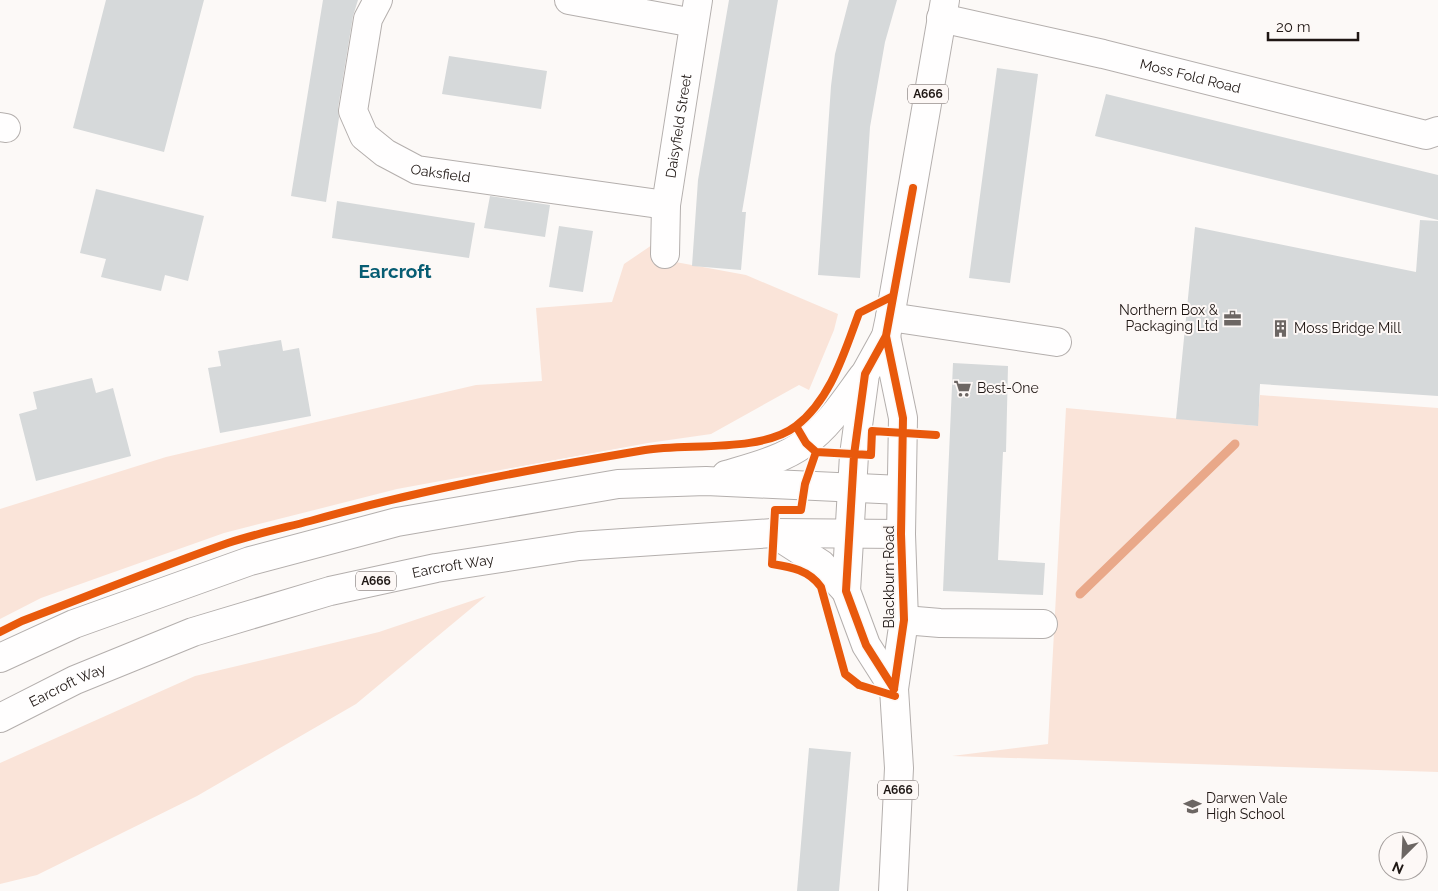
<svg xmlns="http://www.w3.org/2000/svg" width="1438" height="891" font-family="Raleway,sans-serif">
<rect width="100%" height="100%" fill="#fcf9f7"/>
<!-- green -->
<path fill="#fae4d9" d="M652 245 670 261 746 275 838 314 834 330 809 390 799 385 711 434 648 443 397 489 224 533 41 598 0 619V509L166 457 476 385 542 381 536 308 612 302 624 264Z
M1260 395 1438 408V772L952 756 1048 744 1066 408 1257 426Z
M486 596 356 704 197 796 37 875 0 884V763L195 676 379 632Z"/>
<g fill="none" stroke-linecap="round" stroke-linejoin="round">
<!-- stream -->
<path stroke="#e9a889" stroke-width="9" d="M1080 594 1235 444"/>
</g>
<!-- building -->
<path fill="#d6d9da" d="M106 0H204L164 152 73 128Z
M323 0H358L353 16 338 108 339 118 326 202 291 196Z
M729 0H778L742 212H746L741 270 692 266 698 180Z
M849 0H897L885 42 870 127 860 278 818 275 831 86 835 54Z
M449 56 547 71 541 109 442 94Z
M997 68 1038 74 1010 283 969 278Z
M1106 94 1438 175V220L1095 136Z
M96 189 204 216 188 281 165 275 161 291 101 277 106 259 80 253Z
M490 196 550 205 545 237 484 228Z
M337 201 475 223 469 258 332 238Z
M1420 220 1438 221V396L1260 384 1258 426 1176 419 1195 227 1416 272Z
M559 226 593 231 583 292 549 287Z
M281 340 283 351 299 348 311 416 220 433 208 368 221 366 218 351Z
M953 363 1008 366 1006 452H1003L998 560 1045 563 1043 595 943 591Z
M92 378 96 393 113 388 131 456 36 481 19 414 37 409 33 392Z
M809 748 851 752 839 891H797Z"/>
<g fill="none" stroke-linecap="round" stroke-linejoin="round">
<defs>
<g id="street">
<path id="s1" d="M378 0 368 19 353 111 364 136 385 153 417 170 666 205"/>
<path d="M569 0 694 23"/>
<path id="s2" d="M941 18 1103 54 1426 135 1438 131"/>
<path d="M0 127 6 128"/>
<path id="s3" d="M665 254 666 205 698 0"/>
<path d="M890 317 1057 342"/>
<path d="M904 620 940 623 1043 624"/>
</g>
<g id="highway">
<path d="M886 336 903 418 901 534 904 620 894 689 899 768 893 891"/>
<path d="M726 475C753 467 782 460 805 443 829 426 846 399 863 376"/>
<path d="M773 533 821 564 846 591"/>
<path d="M0 658 74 624 250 561 397 522 618 484 706 481 901 490"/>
<path d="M894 689 866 645 846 591 854 455 865 374 886 336 890 317 945 0"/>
<path id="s4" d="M0 718 75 680 193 632 330 591 436 568 579 546 773 533 901 534"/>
</g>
</defs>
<!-- street casing -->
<use href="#street" stroke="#b4afad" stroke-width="30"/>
<!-- highway casing -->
<use href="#highway" stroke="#b4afad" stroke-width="30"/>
<!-- street -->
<use href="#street" stroke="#fffefe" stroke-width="28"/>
<!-- highway -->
<use href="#highway" stroke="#fffefe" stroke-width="28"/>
<defs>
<path id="cycleway" d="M886 336 903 418 901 534 904 620 894 689
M796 426 806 443 816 452 805 484 801 510H775L772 564C791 567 809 570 821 587L845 674 859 685 895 696
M816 452 871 455 872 431 936 435
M0 632 22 621C91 595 159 567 228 543 255 534 283 528 310 521 420 490 532 469 645 450 687 443 761 453 796 426 831 399 844 353 859 313L893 296
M894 689 866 645 846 591 854 455 865 374 886 336 913 188"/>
</defs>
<!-- cycleway casing -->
<use href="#cycleway" stroke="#fdf8f6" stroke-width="11"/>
<!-- cycleway -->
<use href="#cycleway" stroke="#e8590c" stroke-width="8"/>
</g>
<!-- icons -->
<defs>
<symbol id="office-bare" viewBox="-9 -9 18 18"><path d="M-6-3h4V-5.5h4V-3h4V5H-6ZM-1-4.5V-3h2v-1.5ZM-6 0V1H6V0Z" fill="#6c6663" stroke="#fdf8f6" stroke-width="2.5" paint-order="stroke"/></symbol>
<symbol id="building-bare" viewBox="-9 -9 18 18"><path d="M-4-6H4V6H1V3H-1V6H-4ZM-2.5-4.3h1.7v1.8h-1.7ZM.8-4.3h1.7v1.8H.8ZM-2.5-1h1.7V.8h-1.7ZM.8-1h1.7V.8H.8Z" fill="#6c6663" stroke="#fdf8f6" stroke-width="2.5" paint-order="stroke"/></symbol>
<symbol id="supermarket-bare" viewBox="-9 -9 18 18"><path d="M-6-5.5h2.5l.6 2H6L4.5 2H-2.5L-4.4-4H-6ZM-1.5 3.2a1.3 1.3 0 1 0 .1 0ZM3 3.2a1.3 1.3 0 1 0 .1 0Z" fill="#6c6663" stroke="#fdf8f6" stroke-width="2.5" paint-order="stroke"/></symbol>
<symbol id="school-bare" viewBox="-9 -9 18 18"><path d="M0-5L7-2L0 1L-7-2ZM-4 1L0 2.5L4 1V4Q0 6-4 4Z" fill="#6c6663" stroke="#fdf8f6" stroke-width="2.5" paint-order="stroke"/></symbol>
</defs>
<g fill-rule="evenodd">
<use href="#office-bare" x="1220" y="306" width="25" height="25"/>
<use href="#building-bare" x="1268" y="316" width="25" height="25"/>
<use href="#supermarket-bare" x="950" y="376" width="25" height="25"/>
<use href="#school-bare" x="1180" y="794" width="25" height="25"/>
</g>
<g text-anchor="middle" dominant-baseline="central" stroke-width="4" stroke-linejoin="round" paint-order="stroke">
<!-- shield labels -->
<g fill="#fdf8f6" stroke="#625a58" stroke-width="1">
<rect x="908" y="84.5" width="40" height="19" rx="4"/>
<rect x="356" y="571.5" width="40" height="19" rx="4"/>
<rect x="878" y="780.5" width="40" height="19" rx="4"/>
</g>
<g font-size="12" font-weight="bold" fill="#1f1714">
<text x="928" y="94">A666</text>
<text x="376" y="581">A666</text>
<text x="898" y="790">A666</text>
</g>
<!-- street labels -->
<g font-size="14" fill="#1f1714" stroke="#fdf8f6">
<text stroke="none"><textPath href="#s2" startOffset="256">Moss Fold Road</textPath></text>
<text stroke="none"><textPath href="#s3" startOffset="129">Daisyfield Street</textPath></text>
<text stroke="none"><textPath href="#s1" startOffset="229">Oaksfield</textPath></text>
<text stroke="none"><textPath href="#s4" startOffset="480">Earcroft Way</textPath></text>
<text transform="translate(889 577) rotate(-90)">Blackburn Road</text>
<text stroke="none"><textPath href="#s4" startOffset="75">Earcroft Way</textPath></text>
</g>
<!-- poi labels -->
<g font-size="14" fill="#1f1714" stroke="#fdf8f6" text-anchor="start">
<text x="1218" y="310" text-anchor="end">Northern Box &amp;<tspan x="1218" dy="16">Packaging Ltd</tspan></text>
<text x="1294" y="328">Moss Bridge Mill</text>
<text x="977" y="388">Best-One</text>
<text x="1206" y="798">Darwen Vale<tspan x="1206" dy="16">High School</tspan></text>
</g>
<!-- district labels -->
<g font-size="19" font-weight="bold" fill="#075d73" stroke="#fdf8f6">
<text x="395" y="271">Earcroft</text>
</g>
</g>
<!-- north arrow -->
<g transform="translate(1403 856) rotate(204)"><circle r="24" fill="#fdf8f6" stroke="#a49e9c"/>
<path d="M0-4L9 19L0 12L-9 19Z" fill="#6c6663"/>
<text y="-8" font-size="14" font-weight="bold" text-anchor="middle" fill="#1f1714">N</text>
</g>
<!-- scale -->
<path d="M1268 32v8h90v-8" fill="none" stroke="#1f1714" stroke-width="2.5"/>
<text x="1276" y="32" font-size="15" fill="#1f1714" stroke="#fdf8f6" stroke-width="4" paint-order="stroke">20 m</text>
</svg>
